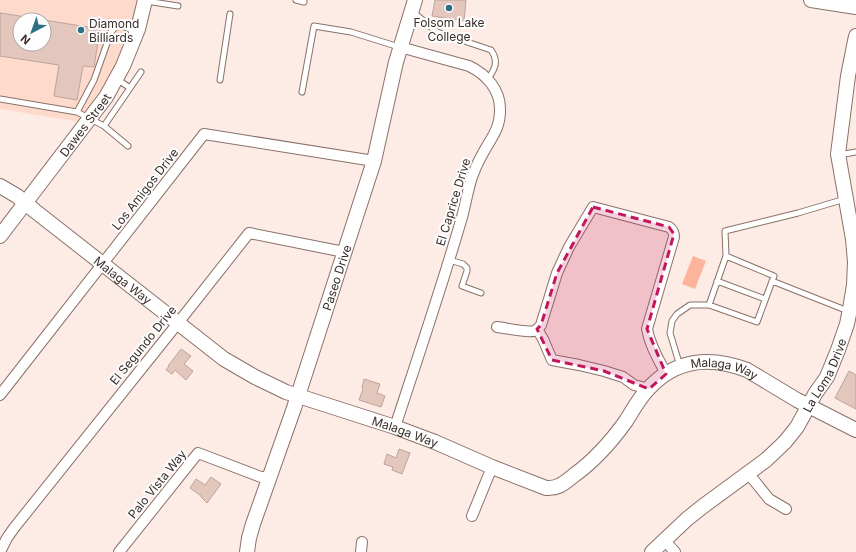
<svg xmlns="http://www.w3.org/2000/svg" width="856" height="552" font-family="Inter,sans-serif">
<rect width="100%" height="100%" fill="#fdece6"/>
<!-- built -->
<path fill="#fedacd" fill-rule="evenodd" d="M0 0H141L135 23 116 68 96 100 80 122 0 109ZM20 20H44V44H20Z"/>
<!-- green -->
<path fill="#fcb59c" d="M693 256 706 261 695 289 682 284Z"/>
<!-- building -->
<path fill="#e3c7bd" stroke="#bea39a" d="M435 0H466L464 21 432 16Z
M0 13 20 16V44H44V20L100 29 94 67 83 66 77 100 54 96 59 65 0 56Z
M181 349 191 356 184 364 193 371 186 380 175 370 172 374 166 370 169 366H168Z
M849 371 856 375V409L835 398Z
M364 379 380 384 377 393 385 396 381 407 359 400 363 389 362 388Z
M399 449 410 453 402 474 392 470 393 467 384 464 387 454 396 458Z
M211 477 221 484 207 503 201 497V496L190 488 196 479 205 485Z"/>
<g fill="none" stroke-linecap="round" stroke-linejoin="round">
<defs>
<path id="lane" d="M296 0 304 2V0
M146 1 178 6
M413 12 437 32 491 50C499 61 495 69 488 79
M117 79 130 88
M220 80 230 14
M302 92 314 26 351 32 399 47
M0 99 77 112 94 80 111 32 118 24 136 32
M77 112 104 126 128 146
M104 126 141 72
M839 155 856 152
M449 260 463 264 467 268V271L462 286 481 293
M717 281 765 299
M772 281 848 311
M709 305 726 256 725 231 798 213 845 199
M680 366 670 333 672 321 677 314 690 305H709L757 322 774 276 726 256"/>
<path id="street" d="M497 327C506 328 526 333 534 331 537 330 539 328 541 325L557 273 569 247 593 207 669 227C673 230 674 232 674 237L647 329C650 346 659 360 666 374
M537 329 543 339 552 360 579 365 604 371 623 377 634 385 649 389
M0 395 204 134 374 161
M395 427C417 360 440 292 460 224 465 209 467 192 472 177 475 169 478 162 482 155 490 139 500 130 500 111 501 90 486 74 469 66L400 47
M748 473 769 499 786 509
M472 516 492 467
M664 540 675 552
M0 552 7 538 14 528 178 323 249 233 344 252
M119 552 198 453 261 477H269
M361 552 362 542"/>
<g id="secondary">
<path d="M811 0 856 7"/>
<path id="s1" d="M0 186 17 196 35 211 224 359 255 377 286 392 395 427 435 442 492 467 546 488C558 489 564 483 573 476 594 461 611 442 626 421 633 410 639 398 649 388 676 359 711 356 747 370L797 400 856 430"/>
<path id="s2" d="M0 236 106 97 123 66 138 29 145 0"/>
<path id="s3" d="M247 552 249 538 253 524 294 408 374 161 396 62 415 0"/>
<path id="s4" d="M652 552 687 519 702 507 766 460 785 442 797 427 815 394 827 377 838 350 847 324 850 309 854 285 855 262 853 239 838 154 848 76 856 36"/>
</g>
</defs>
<!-- lane casing -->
<use href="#lane" stroke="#8a7168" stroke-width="7"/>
<!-- street casing -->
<use href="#street" stroke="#8a7168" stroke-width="12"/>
<!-- secondary casing -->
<use href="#secondary" stroke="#8a7168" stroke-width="16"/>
<!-- lane -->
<use href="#lane" stroke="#fff" stroke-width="5"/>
<!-- street -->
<use href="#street" stroke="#fff" stroke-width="10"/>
<!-- secondary -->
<use href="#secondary" stroke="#fff" stroke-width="14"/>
</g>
<!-- marked area -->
<path fill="#c2185b" fill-opacity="0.2" stroke="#c2185b" stroke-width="3" stroke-dasharray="8 5" stroke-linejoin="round" d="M593 207 669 227 674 234 647 329 666 374 649 389 604 371 552 360 537 329 541 325 557 273Z"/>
<!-- markers -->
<g fill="#2e7083" stroke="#fdfdfd" stroke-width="1.5">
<circle cx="449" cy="8" r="4"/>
<circle cx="81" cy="30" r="4"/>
</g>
<g text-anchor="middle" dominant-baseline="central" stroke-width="4" stroke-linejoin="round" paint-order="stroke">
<!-- poi labels -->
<g font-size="12" fill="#382d2a" stroke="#fdfdfd">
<text x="449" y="22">Folsom Lake<tspan x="449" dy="14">College</tspan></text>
<text x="89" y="23" text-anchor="start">Diamond<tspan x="89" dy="14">Billiards</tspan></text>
</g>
<!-- street labels -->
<g font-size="12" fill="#382d2a" stroke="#fdfdfd">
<text stroke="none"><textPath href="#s2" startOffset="140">Dawes Street</textPath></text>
<text transform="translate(145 189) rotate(-52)">Los Amigos Drive</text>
<text transform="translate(453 202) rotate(-73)">El Caprice Drive</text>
<text stroke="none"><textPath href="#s3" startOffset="289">Paseo Drive</textPath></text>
<text stroke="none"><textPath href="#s1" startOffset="155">Malaga Way</textPath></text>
<text transform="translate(143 345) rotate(-51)">El Segundo Drive</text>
<text stroke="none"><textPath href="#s1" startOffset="862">Malaga Way</textPath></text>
<text stroke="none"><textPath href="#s4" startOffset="251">La Loma Drive</textPath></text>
<text stroke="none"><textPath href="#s1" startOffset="479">Malaga Way</textPath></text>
<text transform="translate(157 484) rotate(-51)">Palo Vista Way</text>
</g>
</g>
<!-- north arrow -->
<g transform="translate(32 32) rotate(221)"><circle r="19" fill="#fdfdfd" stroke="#aeaaa9"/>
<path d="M0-3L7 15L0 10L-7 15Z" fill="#2e7083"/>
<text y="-6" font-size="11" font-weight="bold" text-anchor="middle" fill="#382d2a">N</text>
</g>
</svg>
